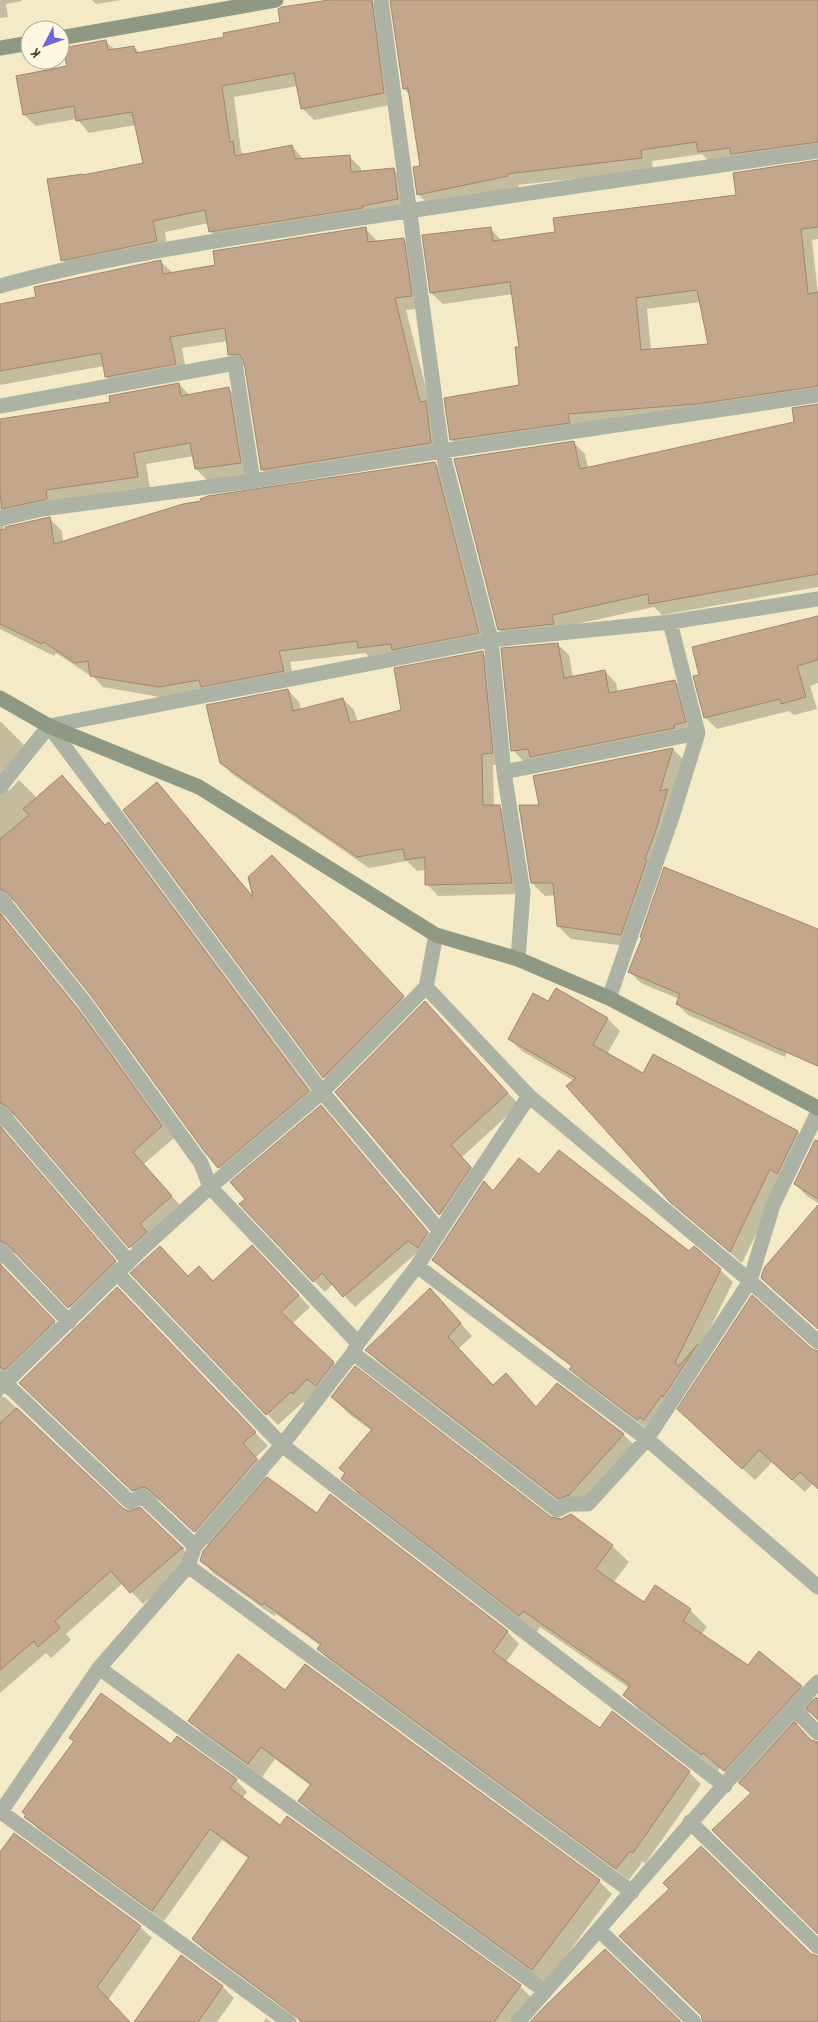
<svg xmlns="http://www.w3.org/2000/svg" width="818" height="2022" font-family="'Sofia Sans Condensed',sans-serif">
<rect width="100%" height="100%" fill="#f4ebc6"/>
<!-- shadow -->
<path fill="#0003" fill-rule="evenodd" d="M0 0H22V1L6 4 8 17 0 18Z
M92 0H121L96 4Z
M337 0H371L383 13 395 104 314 120 302 108 298 86 234 97 241 151 244 154 292 146 304 160 349 156 361 168V172L394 170 406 182 410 210 222 244 211 232 209 223 165 232 168 253 74 272 63 260 84 176 144 164 136 125 89 133 77 119 36 126 24 115 68 67 105 41 115 50 134 47 140 53 226 38 282 23Z
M391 0H818V154L711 163 702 154 652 161 653 170 518 185 519 188 430 206 418 194 421 167 410 95 404 89Z
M818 162V239L812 240 818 294V398L463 451 451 440 520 386 521 348 513 294 443 304 431 293 490 228 502 241 557 233 737 196ZM701 302 709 345 651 350 647 309Z
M365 228 378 242 403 239 415 251 423 308 406 310 443 455 274 482 262 470 246 366H241L229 354 228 341 182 348 187 376 118 389 106 377 104 366 0 385V306L38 298 160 261 173 273 217 266Z
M179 384 190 396 229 389 241 401 252 475 208 481 196 469 194 456 146 464 150 489 6 524 2 529 50 519 62 531 63 542 435 463 447 475 491 644 371 659 365 653 290 662 295 683 171 699 103 687 91 674H88L56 653 54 656 0 629V420L111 403Z
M818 405V587L662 615 654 607 563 627 511 641 499 629 573 442 585 454 588 468 795 423Z
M818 617V683L810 686 817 709 794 715 789 711 717 729 705 717Z
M557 644 569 655 573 677 605 671 616 683 618 692 675 681 686 693 696 733 524 762 513 750Z
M482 653 494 664 503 764 493 765 494 806H499L511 818 523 894 438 896 427 884 426 870 417 871 407 861 369 868 232 774 221 762 288 690 299 702 301 710 343 699 354 710 358 723 402 711Z
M0 721 31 752 8 790 9 791 19 780 37 798 106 826 109 823 120 835 320 1103 231 1179 219 1167 91 993 17 902 12 900 3 906 4 917 86 1018 174 1138 144 1164 183 1209 158 1244 142 1259 18 1117 11 1114 5 1117 2 1126 5 1132 127 1274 81 1319 19 1255 11 1252 5 1255 2 1265 5 1270 66 1334 2 1389V1397H5L123 1510 129 1513 140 1509 194 1560 143 1604 123 1583 66 1634 71 1640 51 1658 46 1653 0 1693Z
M673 749 686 762 634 947 571 939 558 926 556 895 545 896 532 883 541 806 535 777Z
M157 783 254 899 282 867 413 1007 334 1087 324 1077Z
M818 930V975L785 1057 688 1015 677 1004 679 999 641 983 630 972Z
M549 1003 608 1019 620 1031 607 1054 644 1074 654 1056 798 1132 810 1144 782 1181 742 1263 671 1201 574 1081 522 1051 509 1039Z
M437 1014 519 1105 462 1157 482 1179 451 1226 336 1093Z
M332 1118 438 1244 419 1251 355 1307 333 1284 325 1292 314 1281Z
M818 1143V1203L807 1196 795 1184Z
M540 1176 720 1270 733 1282 700 1349 650 1431 583 1381 571 1369 572 1367 446 1272 434 1259 494 1192Z
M263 1258 310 1307 292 1324 345 1374 305 1404 303 1402 278 1425 267 1414 188 1278 213 1283Z
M130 1301 268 1446 256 1457 269 1473 265 1477 317 1515 331 1496 508 1632 519 1644 506 1662 600 1730 689 1772 701 1784 645 1864 643 1861 629 1880 330 1661 318 1649 321 1646 276 1614 274 1616 213 1573 201 1560 209 1546 163 1502 157 1499 146 1503 34 1396Z
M441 1301 472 1336 458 1349 493 1387 537 1408 557 1385 624 1435 635 1446 580 1506 570 1510 378 1362 367 1350Z
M812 1350 818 1352V1488L813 1483 805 1492 772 1462 755 1480 691 1422Z
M332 1397 551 1519 612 1546 629 1562 613 1583 644 1604 690 1610 707 1627 701 1635 748 1667 801 1687 815 1701 818 1700V1718L811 1711 796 1726 815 1743H818V1932L752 1794 743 1785 742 1786 720 1768 718 1771 641 1712 624 1695 629 1688 540 1627 537 1632 359 1495 343 1478 372 1431 349 1414Z
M286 1692 599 1881 612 1894 546 1983 313 1814 300 1801 311 1786 275 1759 262 1777 203 1734 190 1721Z
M171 1746 236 1780 247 1792 242 1799 280 1827 287 1817 520 1986 532 1998 514 2022H299L298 2018 205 1951 193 1939 249 1859 222 1840 164 1921 38 1829 26 1817Z
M0 1854 140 1927 152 1938 108 2000 129 2022H0Z
M223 1987 234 1998 217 2022H135Z
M266 2018 271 2022H264Z"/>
<!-- building -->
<path fill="#c3a68c" stroke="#a1856c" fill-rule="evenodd" d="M329 0H372L384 93 301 109 294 73 222 86 230 142 233 141 235 156 292 145 295 159 350 155 351 172 394 168 398 199 362 206 363 208 209 232 205 210 153 221 157 241 61 261 47 179 83 174V175L143 163 132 112 76 121 74 106 23 115 16 76 67 66 63 48 106 40 108 50 134 46 136 53 224 37 223 33 280 22 278 9 282 7Z
M390 0H818V142L731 154 730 148 698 152 696 142 641 150 642 158 507 174 508 176 417 195 413 167 420 166 408 88 403 89Z
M818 160V227L801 229 808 294 818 292V386L697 404 568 414 570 423 450 440 444 398 519 385 515 347H519L510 282 430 293 422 235 491 227 493 241 555 232 553 218 736 195 733 173ZM697 290 708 344 641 350 636 298Z
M366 227 368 242 404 238 412 296 395 298 420 402 426 401 431 443 261 470 244 362 239 354 228 355 225 328 170 337 176 364 105 377 101 353 0 371V304L36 297 34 287 161 260 163 274 215 265 213 251Z
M179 383 181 396 229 387 241 463 195 469 190 443 134 453 138 477 46 490 47 499 2 509 0 492V419L110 402 109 396Z
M818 404V574L649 604 648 594 552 615 554 624 498 630 454 459 574 441 580 469 794 422 792 408Z
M435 462 479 633 392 650 391 644 358 648 357 641 279 651 284 671 201 687 199 680 159 687 90 676 88 661 75 663 44 642 42 644 0 624V530L6 529 5 527 50 517 54 544 183 504 201 501 200 499 208 496Z
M818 616V660L797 666 806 697 781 704 780 699 704 718 693 676 699 675 692 647Z
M558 643 564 678 605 670 609 693 675 680 686 722 674 725 675 728 530 757 528 749 511 751 501 648Z
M483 651 493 753 482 754 483 805H500L512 883 425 885V857L405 860 403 849 357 857 220 763 206 705 288 689 293 711 343 698 350 723 401 710 394 668Z
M673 748 660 791 668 789 655 833 645 859 647 860 621 935 557 926 553 883H531L519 805H539L533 776Z
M62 775 105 825 109 822 309 1091 218 1168 204 1151 89 993 7 892 0 889V839L29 815 23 809Z
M157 782 253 897 248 877 272 855 404 996 323 1078 123 810Z
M664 867 818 929V1066L676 1004 680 994 628 972 642 938 640 937Z
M0 913 75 1005 162 1126 133 1152 172 1196 140 1224 147 1232 129 1248 7 1106 0 1103Z
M556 988 608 1018 593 1045 643 1073 653 1054 798 1131 777 1174 770 1169 730 1252 670 1202 566 1086 576 1078 508 1039 533 993 548 1001Z
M425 1001 508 1093 451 1145 471 1167 439 1215 335 1092Z
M321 1105 428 1232 418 1248 408 1241 343 1297 322 1273 313 1282 239 1204 245 1199 230 1182Z
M0 1126 116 1261 68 1308 7 1244 0 1241Z
M815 1140 818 1141V1199L794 1184Z
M559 1150 689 1251 694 1246 721 1269 675 1363 679 1366 698 1344 663 1397 662 1395 644 1420 640 1417 637 1420 569 1369 572 1366 432 1260 484 1181 493 1191 519 1158 539 1174Z
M818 1205V1329L761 1278 764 1268Z
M252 1245 299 1295 281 1312 334 1362 316 1386 307 1379 293 1394 291 1392 266 1415 130 1273 160 1246 188 1276 199 1266 213 1281Z
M0 1264 55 1321 5 1370 0 1367Z
M117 1287 256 1432 243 1443 257 1459 194 1532 148 1489 143 1487 132 1491 19 1383Z
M430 1288 461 1323 448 1337 493 1385 506 1373 536 1407 557 1383 624 1434 569 1495 558 1499 365 1350Z
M752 1295 812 1349 818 1351V1489L800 1472 792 1480 759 1450 742 1469 677 1409Z
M355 1366 551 1517 561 1519 571 1514 613 1545 595 1569 644 1602 655 1585 691 1609 683 1621 748 1665 759 1651 802 1686 724 1771 703 1753 701 1755 623 1695 630 1685 523 1611 519 1616 341 1479 345 1473 339 1468 372 1429 331 1397Z
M17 1408 124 1509 129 1511 140 1507 184 1549 182 1548 130 1593 111 1571 55 1621 60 1628 38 1647 34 1641 0 1670V1423Z
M267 1477 317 1513 330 1494 508 1631 493 1652 600 1728 612 1711 690 1771 633 1853 630 1851 616 1869 317 1649 321 1644 264 1603 262 1605 200 1561 203 1551Z
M238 1654 285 1690 305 1664 600 1880 532 1970 298 1801 311 1784 261 1747 248 1764 188 1721Z
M101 1693 171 1744 177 1736 237 1779 230 1788 280 1825 287 1816 521 1985 494 2022H303L192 1939 249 1857 210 1829 152 1911 24 1817 26 1815 22 1812 74 1741 69 1738Z
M816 1697 818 1699V1720L806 1708Z
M794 1722 811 1740 818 1742V1934L712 1830 751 1793 739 1783Z
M14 1833 141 1926 97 1987 130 2022H0V1852Z
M701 1846 811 1954 818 1956V2022H703L701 2015 619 1936 669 1889 663 1883Z
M605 1949 681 2022H530L544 2007Z
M181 1955 223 1986 198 2022H134Z"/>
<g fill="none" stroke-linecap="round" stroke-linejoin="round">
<!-- street -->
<path stroke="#adb3a4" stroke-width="15" d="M381 0 442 451 491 640 504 772 523 892 518 959
M0 286C107 256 217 241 327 223 491 198 654 175 818 151
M0 406 235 363 253 481
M0 519 42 509 253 481 442 451 818 395
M49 726 322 1092 440 1231
M504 772 698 733
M0 787 49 726 491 640 670 622 818 599
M0 898 82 999 201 1163 210 1187 358 1343
M436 935 426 987 529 1096 750 1281 818 1342
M609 998 672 817 698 733 670 622
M0 1112 129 1262
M0 1250 69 1322
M417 1266 647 1439 818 1587
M117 1273 282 1445 725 1786
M353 1353 557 1510 569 1504H588L647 1439 750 1281 773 1205 818 1112
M0 1378 130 1502 142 1496 195 1546
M0 1388 144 1247 210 1187 322 1092 426 987
M188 1566 632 1892
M99 1668 545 1991
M793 1708 818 1733
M1 1812 289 2022
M0 1813 99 1668 188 1566 195 1546 282 1445 353 1353 358 1343 417 1266 529 1096
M690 1822 818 1947
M599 1930 694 2022
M518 2022C618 1909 714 1792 818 1682"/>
<!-- secondary -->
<path stroke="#8f9882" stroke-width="15" d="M60 38 276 0
M0 48 30 43
M0 698 49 726 199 787 436 935 518 959 609 998 818 1108"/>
</g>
<!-- north arrow -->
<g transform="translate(45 45) rotate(229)"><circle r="24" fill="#fef8e2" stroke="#afaa97"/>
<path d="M0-4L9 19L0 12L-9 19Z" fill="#7065e0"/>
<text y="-8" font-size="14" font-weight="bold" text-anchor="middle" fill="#383426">K</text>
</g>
</svg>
